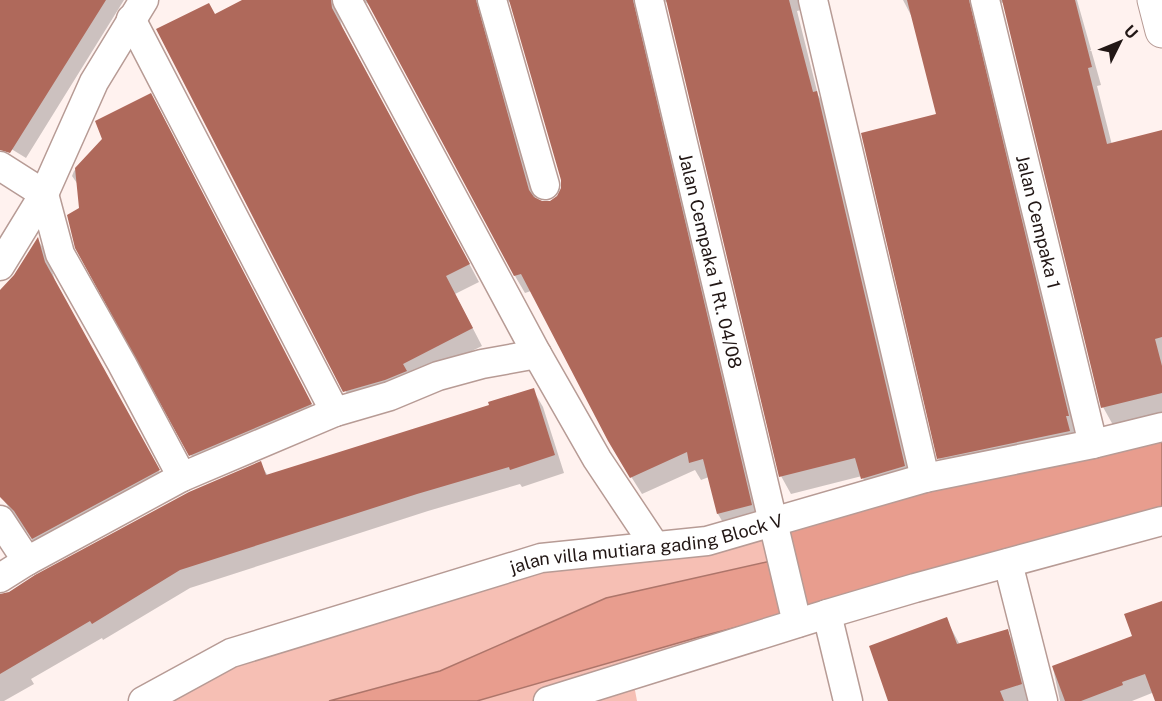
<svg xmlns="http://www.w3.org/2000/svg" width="1162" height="701" font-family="'Public Sans',sans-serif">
<rect width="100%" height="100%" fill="#fff2ef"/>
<!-- green -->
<path fill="#f6bfb4" d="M1162 521 632 674 637 701H477L699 637 793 612 606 598 440 671 329 701H143L449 585 707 541Z"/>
<!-- water -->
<path fill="#e89d8e" stroke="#ad756a" stroke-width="1.5" d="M1162 427V516L699 637 477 701H329L440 671 606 598 780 559 774 523Z"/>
<!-- shadow -->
<path fill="#0003" fill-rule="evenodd" d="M0 0H124L26 158 0 142Z
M245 0H798L801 10 797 11 818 95 827 110 914 484 872 496 862 476 791 494 781 476 668 3 664 1H655L761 523 728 531 718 514 709 477 701 480 695 470 642 494 620 459 531 291 525 293 515 276 372 8 367 3 358 1 342 10 340 19 342 27 479 282 455 294 482 346 355 409 158 30 215 15ZM497 1H508L512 4 562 180V190L557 198 549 202 536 200 485 23Z
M903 0H1077L1101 85 1097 86 1112 145 1162 132V413L1113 425 1103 407 1004 3 991 1 1078 433 949 476 939 458 938 115 914 21Z
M159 109 319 419 199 470 191 455 147 284 72 176 74 171 104 140Z
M38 240 48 256 55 281 168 488 43 555 0 495V292L15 276Z
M533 390 543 407 564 473 522 487 520 484 428 511 190 588 103 640 102 638 31 679 34 684 4 701H0V595L9 593 260 463 268 476 491 406Z
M1162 603V689L1132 701H1060L1053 668 1134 637Z
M946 619 960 645 1007 631 1018 650 1031 701H891Z"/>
<!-- building -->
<path fill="#af695b" d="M0 0H106L10 153 0 150Z
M242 0H331L332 8 470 264 446 276 473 328 403 364 407 371 385 380 343 392 156 29 209 3 215 14Z
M366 0H476L529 190 534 197 542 201H550L557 196 561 188V180L509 0H633L752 505 717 514 703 459 689 463 687 452 630 478 608 441 521 274 514 276Z
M666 0H789L813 92 817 91 905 466 861 479 855 458 779 477Z
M907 0H969L1069 416H1066L1070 431 937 459 861 133 936 114Z
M1002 0H1075L1092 67 1088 68 1107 144 1162 130V337L1155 339 1162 366V393L1101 408Z
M151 93 312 404 189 456 75 248 67 215 79 208 75 168 102 139 95 121Z
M38 237 45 262 160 470 32 539 14 511 0 497V290L14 275Z
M534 388 555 455 510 470 509 467 417 494 180 570 92 624 90 621 0 674V594L9 592 35 575 189 492 261 461 266 475 489 405 488 402Z
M1162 601V701H1155L1145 674 1122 682 1123 685 1081 701H1065L1052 666 1132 636 1124 614Z
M947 617 957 644 1008 629 1022 684 1000 691 1004 701H888L869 646Z"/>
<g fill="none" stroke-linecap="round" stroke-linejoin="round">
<defs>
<g id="minor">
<path d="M347 0 537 354 597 459 655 546"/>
<path d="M492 0 545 185"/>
<path id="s1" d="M649 0 797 623"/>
<path d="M813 0 925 478"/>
<path id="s2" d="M985 0 1093 444"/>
<path d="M131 19 335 412"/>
<path d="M0 166 44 194 60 254 122 364 182 477 335 412 390 396 438 376 482 364 537 354"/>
<path d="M0 266 44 194 94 82 144 0"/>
<path d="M0 520 27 561"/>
<path d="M1008 563 1043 701"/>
<path d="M0 578 27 561 182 477"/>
<path d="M827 614 915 588 1162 521"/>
<path id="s3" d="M143 701 231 653 541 558 707 541 925 478 1093 444 1162 427"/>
<path d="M548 701 827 614 848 701"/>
</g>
<path id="tertiary" d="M1154 0 1162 31"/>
</defs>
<!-- minor casing -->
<use href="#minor" stroke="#b79b95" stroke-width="31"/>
<!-- tertiary casing -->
<use href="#tertiary" stroke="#b79b95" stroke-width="35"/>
<!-- minor -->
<use href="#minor" stroke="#fff" stroke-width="28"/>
<!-- tertiary -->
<use href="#tertiary" stroke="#fff" stroke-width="33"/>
</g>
<g text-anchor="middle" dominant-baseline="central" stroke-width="6" stroke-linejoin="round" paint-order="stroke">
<!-- street labels -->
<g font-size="18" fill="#221715" stroke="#fff2ef">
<text stroke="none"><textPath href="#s2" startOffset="228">Jalan Cempaka 1</textPath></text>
<text stroke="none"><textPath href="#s1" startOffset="268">Jalan Cempaka 1 Rt. 04/08</textPath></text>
<text stroke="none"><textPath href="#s3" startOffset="531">jalan villa mutiara gading Block V</textPath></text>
</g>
</g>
<!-- north arrow -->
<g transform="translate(1120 42) rotate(47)" stroke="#fff2ef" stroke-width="4.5" paint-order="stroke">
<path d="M0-4.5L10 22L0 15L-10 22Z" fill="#221715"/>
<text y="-9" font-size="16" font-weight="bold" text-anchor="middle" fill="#221715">U</text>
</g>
</svg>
